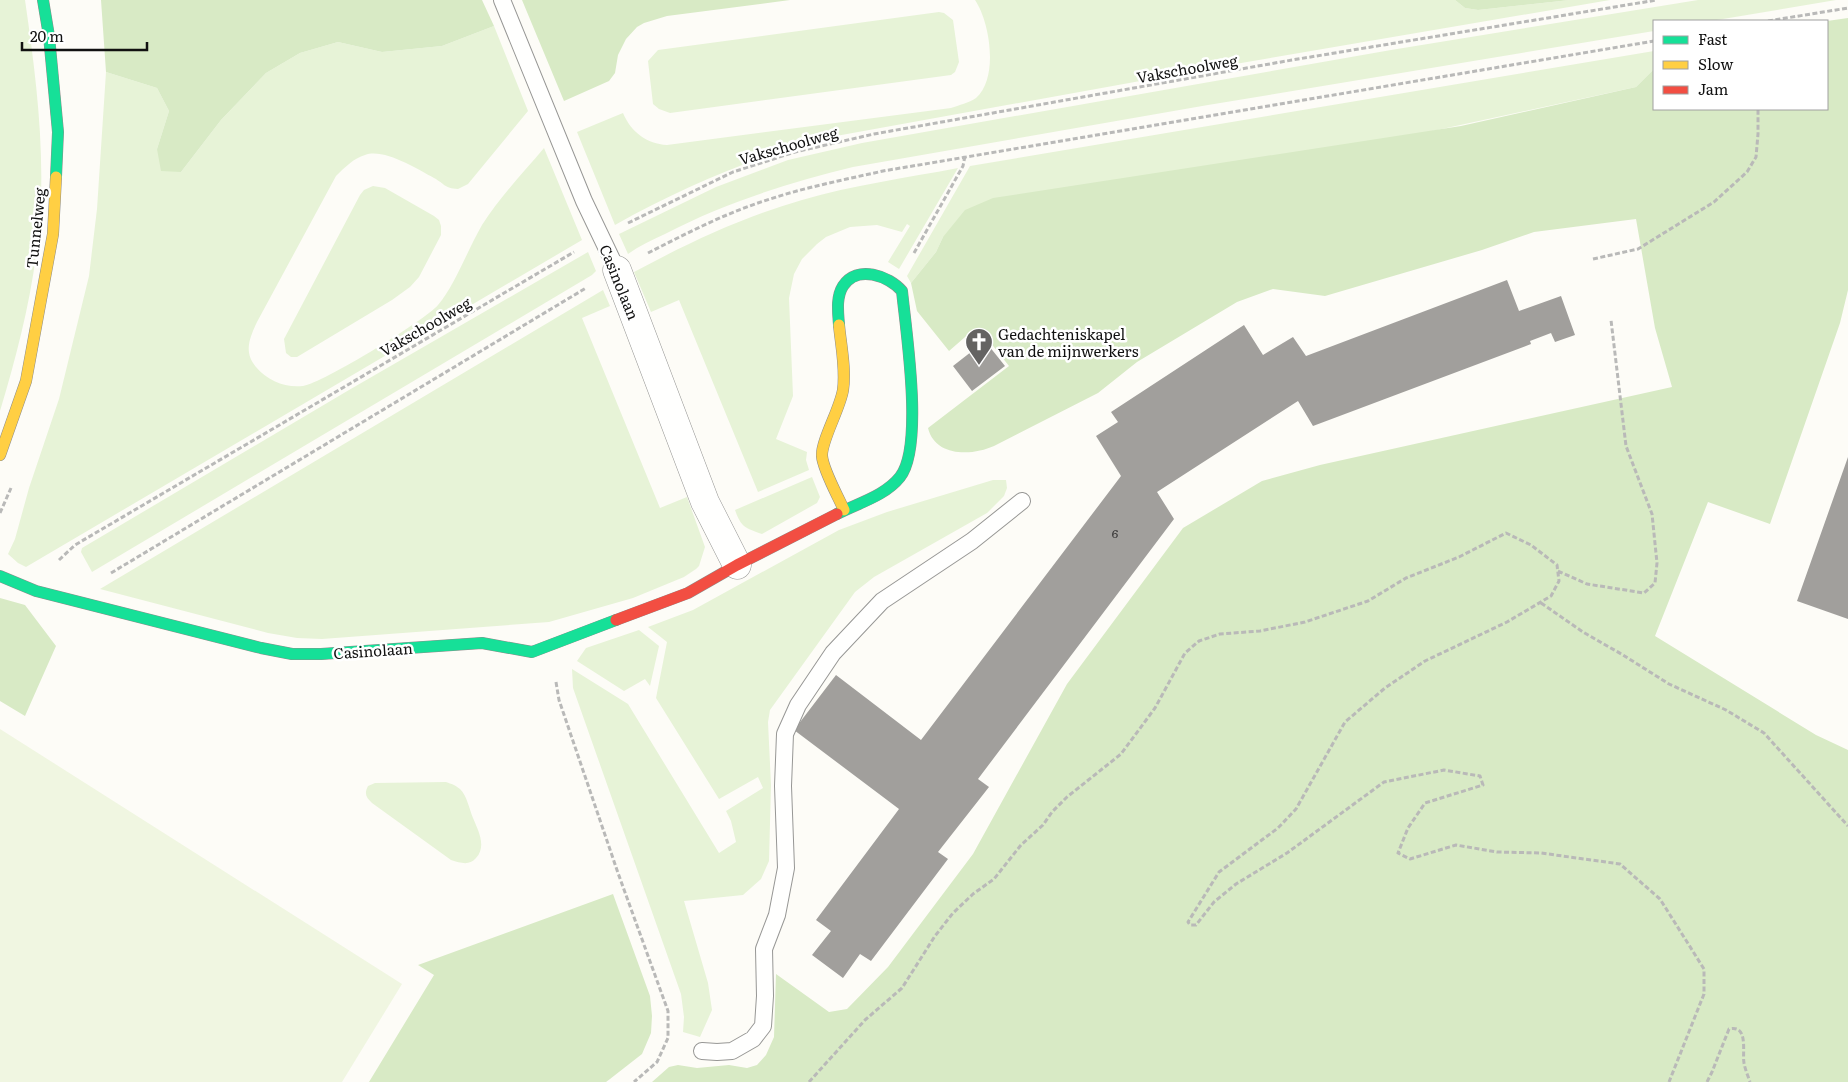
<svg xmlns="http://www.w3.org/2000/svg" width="1848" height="1082" font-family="Literata,serif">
<rect width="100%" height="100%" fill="#fdfcf7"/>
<!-- green -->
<path fill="#e7f3d7" d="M0 0H25C36 76 46 153 39 230 33 292 18 352 0 411Z
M975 0H1455L1465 8 1478 10 1570 0H1610L1212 68 825 138C749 159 683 187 615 225L577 132 623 113C631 132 647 144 667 145L951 108C959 105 969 103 976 98 999 78 990 22 975 0Z
M1698 0H1836L1711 21H1654V31L1208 105 853 167C788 183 724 203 665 234 652 240 639 246 628 254L619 234 716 187 788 160 862 143 1391 50Z
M939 12 944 13 953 20 959 62 955 72 951 75 670 113 659 109 653 104 648 61 658 50Z
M494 26 528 111 468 184 458 189C444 188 445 184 434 178 417 169 384 148 365 155 354 158 344 168 336 176L257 322C250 337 243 352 256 367 268 381 285 388 303 386 323 383 424 321 438 305 455 285 468 249 482 225 499 198 523 173 544 148L582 240 26 567 18 563 8 554 15 539 29 488 59 399 89 276 97 209 106 72 157 88 169 111 157 149 181 172 221 120 266 73 300 53 338 42 382 52 442 46Z
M1654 51V69L1636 87 943 237 936 252 911 283 907 276 970 166Z
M958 168 899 269 888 262 910 226 907 224 902 232 877 225 850 227 826 237 817 244 802 259 794 274 789 298 793 396 776 439 807 452 806 460 809 470 758 492 679 300 651 312 634 272C688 243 743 217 802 200 853 185 906 178 958 168Z
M373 186 385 188 434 216 439 220 441 226V235L419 277 410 287 392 300 297 357H291L286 353 284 339 360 195 364 190Z
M588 252 596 271 592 275 92 572 81 552 82 548 349 390Z
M603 290 610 306 582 318 660 508 687 497 705 547 699 566 696 569 684 577 633 598 549 622 322 639 297 638 268 633 100 589Z
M812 477 820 497 817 503 762 534C745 528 741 527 735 510Z
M993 480H1006L1007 488 1004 496 987 513 874 577 855 592 770 710 768 722 771 785 769 861 761 879 743 895 684 901 708 983 712 1010 700 1037 683 1032 684 1017 681 994 573 688 572 669 628 704 719 853 736 842 731 821 726 811 763 788 758 777 719 799 656 698 667 642 648 627 693 610 839 530 887 512Z
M639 630 659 646 650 686 645 679 624 691 577 661 586 648Z
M446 782C452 784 455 785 460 789 467 796 469 808 473 818 478 830 487 846 476 858 469 866 461 863 451 860L372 803C366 797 364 794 368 786L375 783Z"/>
<!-- forest -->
<path fill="#d8eac5" d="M101 0H482L494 26 442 46 382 52 338 42 300 53 266 73 221 120 181 172 161 171 157 149 169 111 157 88 106 72Z
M522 0H790L667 16 644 23 637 27 626 39 618 55 615 73 609 81 564 101Z
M1455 0H1570L1478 10 1465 8Z
M1848 18V290L1840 323 1770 524 1708 502 1655 636 1816 735 1848 750V1082H652L669 1067 678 1065 697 1068 729 1065 747 1068 757 1065 766 1055 774 1037 776 974 829 1012 847 1009 888 967 973 854 1067 684 1183 528 1262 481 1320 465 1672 387 1655 328 1636 219 1534 232 1482 250 1325 296 1273 289 1237 302 1137 362 1098 393 994 446C972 456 935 457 928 428L1009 366 986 337 980 341 972 331 949 351 917 311 911 283 936 252 943 237 965 210 993 198 1461 126 1636 87 1654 69V109H1827V21Z
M0 598 25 605 56 646 25 716 0 701Z
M613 894 650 996 652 1016 651 1033 642 1054 610 1079 606 1082H369L434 975 418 965Z"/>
<!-- pitch -->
<path fill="#f0f6e1" d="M0 729 402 984 342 1082H0Z"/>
<!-- building -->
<path fill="#a19f9c" d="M1507 280 1519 311 1561 296 1575 335 1555 342 1551 333 1530 341 1531 344 1313 426 1298 401 1157 492 1174 519 978 779 989 787 938 852 948 859 871 961 860 954 843 978 812 955 831 931 816 920 899 809 794 730 836 675 921 740 1121 476 1096 436 1118 422 1111 412 1244 325 1263 355 1293 337 1306 356Z
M985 341 1005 366 972 391 953 366Z
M1848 457V619L1797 601Z"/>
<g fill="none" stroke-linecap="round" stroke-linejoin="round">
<defs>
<path id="lane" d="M502 0 584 201 617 270
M702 1051 717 1052 732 1051 753 1039 763 1026 765 996 764 949 777 915 786 868 783 786 785 734 798 705 833 653 882 601 972 541 1022 501"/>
<path id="street" d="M617 270 705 502 737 565"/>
<path id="fast" d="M43 0 49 36 58 132 56 177
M837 514C858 503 885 496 900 477 924 447 906 331 902 291 889 276 857 264 843 286 836 297 838 312 839 325
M0 576 36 591 261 648 292 654H321L482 643 532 652 616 620"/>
<path id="slow" d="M839 325C841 346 846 369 843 390 840 409 821 441 822 456 823 470 838 496 844 510
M0 455 26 381 53 234 56 177"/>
<path id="jam" d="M616 620 688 593 737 565 837 514"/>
</defs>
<!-- lane casing -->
<use href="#lane" stroke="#979795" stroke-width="18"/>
<!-- street casing -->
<use href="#street" stroke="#979795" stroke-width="29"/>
<!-- fast casing -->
<use href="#fast" stroke="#8e8d8b" stroke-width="12"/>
<!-- slow casing -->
<use href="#slow" stroke="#8e8d8b" stroke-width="12"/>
<!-- jam casing -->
<use href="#jam" stroke="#8e8d8b" stroke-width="12"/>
<!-- path -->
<path stroke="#b9b9b8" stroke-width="3" stroke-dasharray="5 2.5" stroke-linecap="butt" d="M1768 21 1848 8
M628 223 733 172 795 152 874 134 1292 60 1657 0
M648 253C685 234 724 214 764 201 802 188 843 180 883 171L1654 41
M914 253 963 166 965 156
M1593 259 1638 249 1714 202 1747 172 1756 157 1758 134V109
M0 513 11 488
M59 560 75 545 574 252
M1558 571 1587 584 1644 593 1655 583 1657 563 1652 514 1626 446 1611 320
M111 573 586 288
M1541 603 1583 632 1623 655 1669 684 1726 710 1764 733 1848 826
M556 682 559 700 618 873 668 1011V1038L657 1062 634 1082
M809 1082 865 1020 902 988 935 936 953 913 973 894 994 879 1021 845 1043 825 1052 812 1067 797 1121 754 1155 708 1185 653 1199 641 1220 634 1260 631 1305 622 1368 601 1406 578 1459 557 1506 533 1531 545 1557 565 1559 581 1551 596 1507 622 1425 661 1385 688 1345 722 1296 809 1278 828 1219 872 1188 922 1190 925H1196L1214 902 1236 884 1287 853 1384 782 1444 770 1480 776 1483 785 1425 803 1408 828 1398 853 1410 859 1456 845 1497 852 1541 853 1620 864 1660 899 1704 969V994L1669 1082
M1707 1082 1712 1072 1729 1029C1749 1024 1742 1053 1744 1063 1745 1069 1748 1076 1750 1082"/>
<!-- lane -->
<use href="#lane" stroke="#fffffe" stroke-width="16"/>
<!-- street -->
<use href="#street" stroke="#fffffe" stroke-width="28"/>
<!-- fast -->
<use href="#fast" stroke="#16e098" stroke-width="11"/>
<!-- slow -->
<use href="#slow" stroke="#ffcf43" stroke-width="11"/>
<!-- jam -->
<use href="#jam" stroke="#f24e42" stroke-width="11"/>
</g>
<!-- icons -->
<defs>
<symbol id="church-pin" viewBox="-11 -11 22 30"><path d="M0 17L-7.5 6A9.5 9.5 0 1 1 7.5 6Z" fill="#646362" stroke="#fff"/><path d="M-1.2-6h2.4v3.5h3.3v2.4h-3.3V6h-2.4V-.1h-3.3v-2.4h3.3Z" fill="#fff"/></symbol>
</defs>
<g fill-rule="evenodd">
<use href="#church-pin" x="963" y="326" width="32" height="43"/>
</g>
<g text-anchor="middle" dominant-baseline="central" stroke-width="5" stroke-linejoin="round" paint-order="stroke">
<!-- number labels -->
<g font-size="12" fill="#353434">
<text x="1115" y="533">6</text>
</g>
<!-- street labels -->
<g font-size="15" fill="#111" stroke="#fff">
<text transform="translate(1187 68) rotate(-10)">Vakschoolweg</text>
<text transform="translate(788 145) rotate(-16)">Vakschoolweg</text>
<text transform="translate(35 228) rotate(-84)">Tunnelweg</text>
<text transform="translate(620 282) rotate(68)">Casinolaan</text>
<text transform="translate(425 326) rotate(-30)">Vakschoolweg</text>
<text transform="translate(373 650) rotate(-4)">Casinolaan</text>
</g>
<!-- poi labels -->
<g font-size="15" fill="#111" stroke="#fff" text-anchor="start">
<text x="998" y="333">Gedachteniskapel<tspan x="998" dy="17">van de mijnwerkers</tspan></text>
</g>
</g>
<!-- legend -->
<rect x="1653" y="20" width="175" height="90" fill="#ffffff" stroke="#a0a0a0"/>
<rect x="1663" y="36" width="25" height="8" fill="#16e098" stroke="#a0a0a0"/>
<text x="1698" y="45" font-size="15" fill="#111111">Fast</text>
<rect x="1663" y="61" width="25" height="8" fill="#ffcf43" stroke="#a0a0a0"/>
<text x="1698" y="70" font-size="15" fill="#111111">Slow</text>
<rect x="1663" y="86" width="25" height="8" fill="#f24e42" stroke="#a0a0a0"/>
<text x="1698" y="95" font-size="15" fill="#111111">Jam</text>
<!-- scale -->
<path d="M22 42v8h125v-8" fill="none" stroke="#111111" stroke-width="2.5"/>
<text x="30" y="42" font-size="15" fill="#111111" stroke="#ffffff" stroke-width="4" paint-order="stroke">20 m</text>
</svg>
